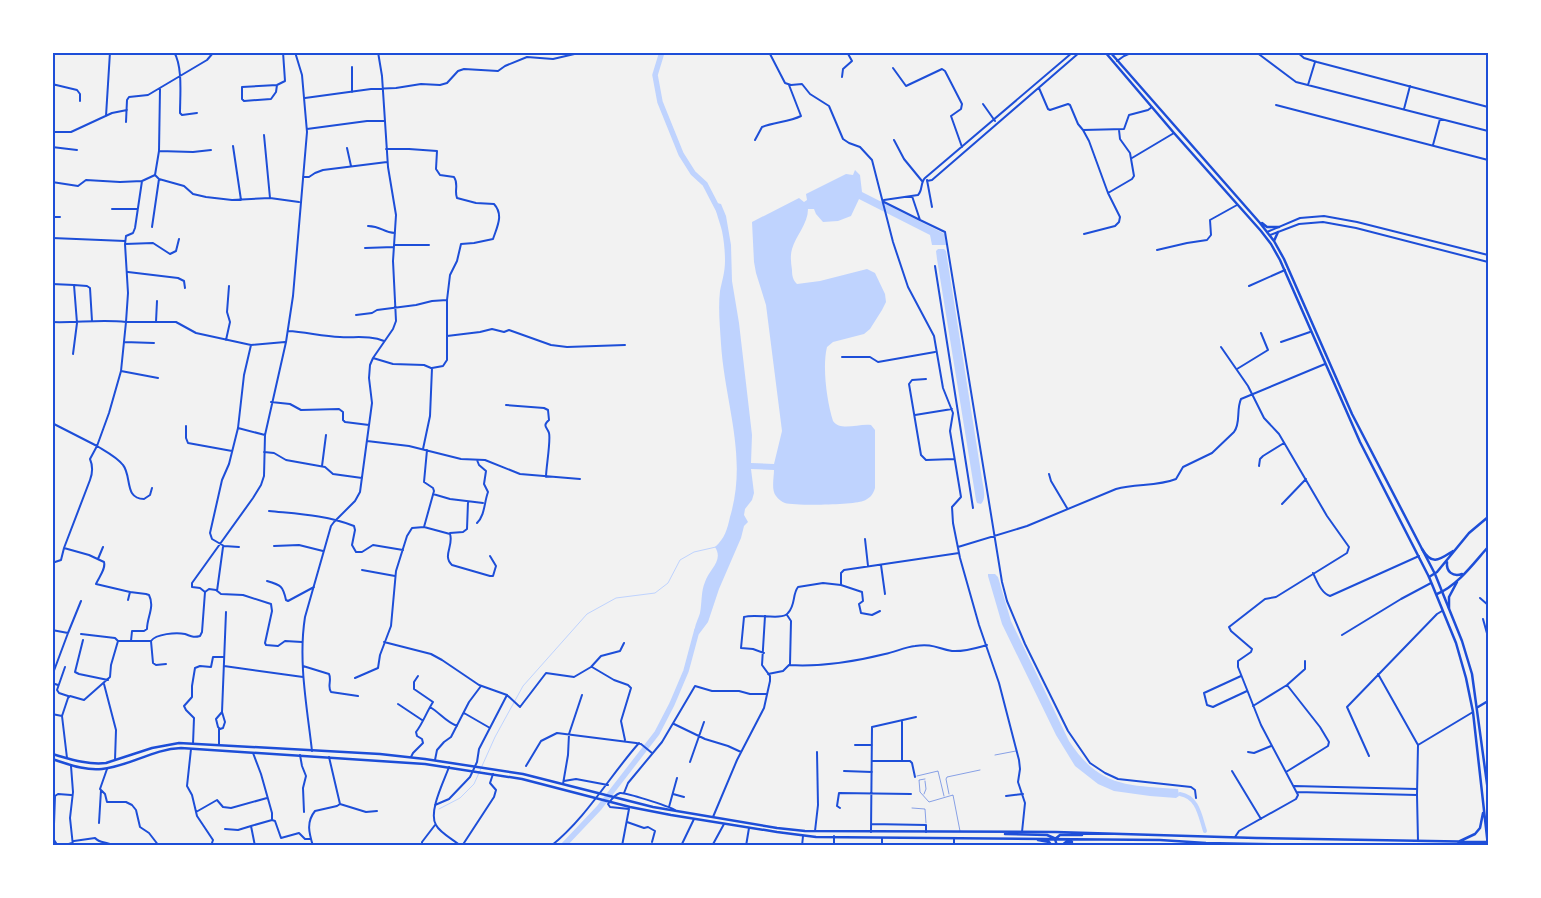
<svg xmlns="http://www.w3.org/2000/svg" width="1541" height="898" font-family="'Space Grotesk',sans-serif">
<rect width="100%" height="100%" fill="#f2f2f2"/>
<!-- water -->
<path fill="#bfd3fe" d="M855 170 860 175 862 192 945 234 946 245H932L930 235 859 199 851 216 838 221 823 222 816 214 814 209H808C808 224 796 235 792 249 790 256 791 263 792 270 792 276 793 280 797 284L820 281 867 269 875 273 885 294 886 302 882 310 870 329 864 334 833 342 827 347C822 367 827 402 833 421 841 432 859 423 871 425L875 430V488C873 495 869 499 863 501 853 505 795 506 785 503 782 502 778 499 776 496 771 490 774 477 774 470L751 469 754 493 752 500 745 509 744 515 748 522 744 526 741 538 719 589 708 622 699 634 695 635C693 628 698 620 700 613 702 602 701 591 705 582 709 569 724 561 715 547 725 538 727 530 730 517 748 457 725 404 721 344 720 327 718 308 720 291 722 281 725 272 725 261 725 251 724 241 722 231 720 222 716 214 715 205L717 203 721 204 726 216 731 245 732 281 739 323 752 435 751 463 774 464 782 431 766 305 756 273 754 262 752 222 799 198 804 202 807 200 806 194 846 174 853 175Z
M938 249H944L946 251 982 479C983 487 987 498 981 504L977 503 976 500 937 259 936 251Z
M991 574H995L998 577 1011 621 1069 741C1100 788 1127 785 1178 789L1179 796 1176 798 1150 796 1114 791 1098 784 1075 766 1056 735 1002 624 988 576V574Z"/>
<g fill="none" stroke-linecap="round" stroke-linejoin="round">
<!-- stream -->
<path stroke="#bfd3fe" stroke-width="1" d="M439 809 460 798 474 784 495 737 523 686 587 614 616 598 655 593 668 583 680 560 694 552 716 547"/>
<!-- canal -->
<path stroke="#bfd3fe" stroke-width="4" d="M1180 794C1198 797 1200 816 1205 831"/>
<!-- river -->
<path stroke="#bfd3fe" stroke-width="5.5" d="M662 52 655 75 660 102 681 154 693 173 705 184 719 211
M563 846 599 808 657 733 672 704 686 671 697 630"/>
<!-- service -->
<path stroke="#1d4ed8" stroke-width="0.5" d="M995 755 1016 751
M917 776 938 771 944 796
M925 779 919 780 920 792 929 802 953 795 960 831
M924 794 926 789 925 781
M949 794 946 779 947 777 980 770
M912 808 925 809 926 823"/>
<!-- minor -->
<path stroke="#1d4ed8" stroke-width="2" d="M174 52C183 67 180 96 180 113L182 115 197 113
M748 52H749
M769 52 785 83 791 85 802 84 810 94 829 106 843 139 849 143 860 147 872 160 893 242 908 287 934 336 943 388 953 413 950 431 961 497 952 507 953 523 960 558 979 625 999 683 1019 760 1020 769 1018 782 1025 803 1022 832
M1256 52 1296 82 1488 131
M1117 61 1124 56 1133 52
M893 68 906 86 942 69 945 71 962 104 961 109 951 116 962 147
M842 77 843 69 852 61 847 52
M52 84 77 90 80 94V101
M277 85 276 92 271 99 244 101 242 99V87L277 85 285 81 283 52
M1308 85 1315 62
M1039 88 1048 109 1050 110 1068 104 1070 105 1078 124 1083 130
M160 89 159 151 155 175 142 181 135 228 133 233 126 236 125 244 128 293 126 322H176L196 333 251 345 285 342
M352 92V67
M52 96 54 84
M305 98 371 89 396 88 421 84 440 85 447 83 458 71 464 69 498 71 505 66 527 57 553 59 583 52
M983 104 995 121
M1276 105 1488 160
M1404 109 1410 86
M106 116 110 52
M126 122 127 100 129 97 148 95 207 60 213 53
M307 129 367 121H384
M52 132H71L112 113 127 110
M264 135 270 198
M755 140 762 127C775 122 789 122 801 116L789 85
M894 140 904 159 922 181
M1433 145 1440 119
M233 146 241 200
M52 147 77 150
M347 148 351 166
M386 149H409L437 151 436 169 440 175 454 177C459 184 454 191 457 198L476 203 494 204C504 215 497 227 493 239L474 243 461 244 457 261 450 275 447 300V360L443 366 432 368 430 416 423 449
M159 151 193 152 211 150
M1132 158 1174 133
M155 175 159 179 184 186 193 194 206 197 232 200 270 198 299 202
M303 177H309L315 173 323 170 387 162
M927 180 932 207
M927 181 932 180 1080 52
M52 182 78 186 86 180 120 182 142 181
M1108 193 1132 179 1134 176 1130 153 1120 139 1119 130
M912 196 920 220 945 232 1002 582 1007 601 1025 644 1068 731 1090 763 1105 773 1118 779 1191 787 1195 790 1196 798
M884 200 918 195C923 190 920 183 925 178L1073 52
M884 202 920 220
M112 209H138
M52 220 54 217H60
M368 226C382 226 383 233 395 233
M152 227 159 179
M1084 234 1115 226 1119 222 1120 217 1108 193 1089 141 1083 130 1124 129 1129 115 1148 110 1152 107
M52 238 125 241
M125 244 153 243 170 254 176 251 179 239
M394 245H429
M365 248 394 247
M1157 250 1187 243 1207 240 1211 235 1210 220 1237 205
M935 266 973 508
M128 272 178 278 184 281 185 288
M52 284 74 285 77 323 73 354
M74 285 87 286 90 288 92 321
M1249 286 1285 270
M356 315 372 313 377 310 416 305 432 301 447 300
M52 322C77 323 101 319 126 322L121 371 109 413 97 446C105 451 117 457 123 465 132 476 124 499 144 499L150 495 152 488
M156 322 157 301
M288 331C305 332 322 336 340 337 354 338 371 335 384 341
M447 336 480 332 492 329 504 332 509 330 551 345 567 347 625 345
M226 340 230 322 227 312 229 286
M124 342 154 343
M1281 342 1310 332
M1221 347 1248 386 1264 418 1279 434 1327 516 1349 547 1347 553 1276 597 1265 599 1229 627 1231 631 1252 649 1251 652 1238 661V667L1261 725 1298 795 1296 799 1239 831 1235 837
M842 357H870L878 362 935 352
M373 358 393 364 424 365 431 368
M1237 369 1268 350 1261 333
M121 371 158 378
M926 379 912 380 909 384 921 455 926 460 954 459
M271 402 290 404 301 410 339 409 343 412V420L345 422 369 425
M506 405 544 408 548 410 549 420C542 426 547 427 549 433 551 440 546 468 546 477
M915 415 952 409
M52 423 97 446 90 459C93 466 93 472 90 480L64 548
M186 426V438L188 443 232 451
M238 428 265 435
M367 441 409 446 461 459 485 460 520 474 580 479
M427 450 424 482 433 488 434 491 424 527 450 534C454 545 442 556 452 565L490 576H493L496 566 490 556
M264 452 274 453 286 460 325 467 333 474 362 478
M322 466 326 435
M1259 466 1260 459 1263 456 1284 443
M1049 474 1051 481 1067 508
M433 494 450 499 483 503
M1282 504 1306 479
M269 511C298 514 326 515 354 526L355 530 352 545 356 552H362L373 545 403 550
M477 523C485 515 484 503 488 492L484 484 486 471 479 465 477 460
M450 533 463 532 467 529 468 502
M865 539 868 566
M274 546 299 545 323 551
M239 547 224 546 212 539 210 533 222 480 229 464 238 428 244 375 251 345
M958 547 1027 526 1116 489C1136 483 1156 487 1176 479L1183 467 1212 453 1234 432C1241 423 1236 410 1241 399L1325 364
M98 559 103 547
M52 563 61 560 64 548 89 555 104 562C106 569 99 577 96 584L130 592 146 594 149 595C155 607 147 617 147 629L144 631H132L131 641H118L111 665 110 677 84 700 70 696 68 698 62 716 67 758
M881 565 885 594
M362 570 395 576
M1313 573C1317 581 1321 593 1330 596L1419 556
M267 581C281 585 283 586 286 600L288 601 314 587
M841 585 862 592 863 601 859 604 861 613 872 615 880 611
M217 591 223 547
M205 592 200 588 192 587V583L253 498 261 485 264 476 265 435 286 342 293 296 307 132 302 75 295 52
M1480 598 1488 605
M128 600 130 592
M1483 619 1488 637
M52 630 68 633 52 676
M68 633 81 601
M81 634 115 638 118 641
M1342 635 1401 599 1431 583
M83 640 75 672 79 674 108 680
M131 641H151C156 634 176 632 185 634 191 636 193 638 200 636L202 632 205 592 209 589 216 590 221 594 243 595 271 604 272 611 265 643 266 645 278 646 285 641 302 642
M151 641 153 663 156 665 166 664
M384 642 431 654 442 660 479 685 507 695 520 707 546 673 574 677 591 667 601 656 620 651 624 643
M764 653 753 649 741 648 744 617C755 613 782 621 788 613 796 604 792 595 798 587L823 583 841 585V573L844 570 959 553
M789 665C822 667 853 662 885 654 895 652 905 647 915 646 933 643 938 649 952 651 964 652 976 648 987 645
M224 666 303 677
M303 666 329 674C332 680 327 687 331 692L358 696
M65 667 57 690 59 693 68 696
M592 667 614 680 628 685 631 688 621 721 625 740
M768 674 783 671 790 664 791 621 787 615
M1378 674 1418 745 1417 795 1418 841
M1241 676 1204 693 1207 705 1213 707 1217 705 1247 691
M355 678 378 668 380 655 391 626 396 571 407 536 412 528 424 527
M52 683 58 685
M104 684 116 730 115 760
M398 704 422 720
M1253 706 1287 685 1305 669V661
M430 707C440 713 446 722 457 726
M222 712 216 719 218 727 220 729 223 728 225 722 222 712 226 612
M464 713 490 728
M52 714 62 716
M902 721V761H910L912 763 915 777
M674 724 705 739 728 746 741 752
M193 744 194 718 186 710 184 706 192 697V686L195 668 200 666 211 667 213 657H224
M219 745V729
M855 745H872
M1418 745 1473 712
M191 749 187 786 192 795 197 816 213 840 211 846
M312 751C307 707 298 661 305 617L331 526 334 522 355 501 360 492 372 403 369 378 370 365 373 358 393 329 396 321 393 261 396 215 388 167 382 76 378 52
M1248 752 1254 753 1271 746
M253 753 261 774 272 813V820
M300 755 302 766 306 776 303 788 304 812
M1369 756 1347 707 1437 614 1442 611
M411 757 413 753 423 743 422 739 417 736 416 732C423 723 426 713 433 702L414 689V682L418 676
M435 760 437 750 444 742 451 737 469 702 481 686
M872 761H902
M690 762 704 722
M71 766 73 792 70 818 73 846
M526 766 541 741 557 733 636 743 641 744 652 753
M449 767C444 781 428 812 436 825 440 833 454 840 461 846
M107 769 100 789 105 794 107 802H126L132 805 136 810 140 827 149 833 159 846
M844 771 872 772
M1232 771 1261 819
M1286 772 1328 746 1329 742 1320 727 1287 685
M564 781 576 779 608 785
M563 784 568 755 569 734 582 695
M1294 786 1417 789
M1297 792 1417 795
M624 793 628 783 662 742 695 686 712 691H739L750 694H767
M673 794 684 797
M1006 796 1023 794
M340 804 366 812 377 811
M435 805 449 799 470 777 477 762 479 749 507 695
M669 807 677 778
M840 808 837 806 839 793 911 794
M629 809 610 807 608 804C611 800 614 795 620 793 625 792 668 806 675 810
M196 812 217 800 223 807 231 808 267 798
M713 817 737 760 764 708 770 681V676L762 665 765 616
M627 822 644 828 648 827 655 831 652 842
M99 823 101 790
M54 824 55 796 58 794 71 795
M871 824 926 825V832
M225 829 238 830 251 826
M815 831 818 805 817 752
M871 832 872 727 916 717
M52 837 58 846
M74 841 95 838C100 844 108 841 113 846
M62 846 72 843
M255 846 251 826 272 820 275 821 281 838 299 833 305 839H310
M313 846C309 833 306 822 315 811L337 806 340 804 329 757
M422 846V842L435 825
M462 846 494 797 496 790 490 783 493 774
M551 846C587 817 609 777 639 743
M622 846 629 809
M681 846 694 819
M712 846 724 824
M746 846 749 828
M802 846 803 836
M834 846V836
M954 846V838"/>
<!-- tertiary -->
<path stroke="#1d4ed8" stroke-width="2" d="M1297 52 1304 58 1317 62 1488 107
M1267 232 1300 218 1324 216 1357 222 1488 255
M1270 235 1299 224 1323 222 1356 228 1488 262
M882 846V838"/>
<!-- secondary -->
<path stroke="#1d4ed8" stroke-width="2.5" d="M212 52H231
M1478 707 1488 701
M1055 839 1057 846"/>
<!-- primary -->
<path stroke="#1d4ed8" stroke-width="2.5" d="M1105 52 1174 133 1261 231 1271 244 1280 260 1360 442 1429 577 1456 643 1466 678 1473 712 1488 846
M1110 52 1260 223 1274 241 1284 259 1352 414 1435 574 1462 641 1472 674 1488 791
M1262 223 1267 227H1279
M1274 241 1278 232
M52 754C70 759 87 765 106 763L152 748 179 743 380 754 425 759 523 774 653 807 777 828 805 831 1056 832 1256 838 1488 842
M52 759C68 764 85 771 102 769 130 766 153 749 181 748L425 764 522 779 630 807 671 815 777 832 816 837 1160 840 1206 843 1360 846
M1005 834 1047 835 1054 838
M1055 839 1060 835H1082
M1038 840 1049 842 1052 846
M1458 842 1475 834 1480 828 1483 813
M1061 846 1066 842H1072"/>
<!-- trunk -->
<path stroke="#1d4ed8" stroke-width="2.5" d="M1422 549C1432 566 1439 560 1453 551
M1447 562C1446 572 1453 577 1462 574
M1429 577 1437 572 1469 533 1488 517
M1437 594C1458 585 1473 564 1488 547
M1449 608V597L1457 582"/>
</g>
<!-- border -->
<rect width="1541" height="898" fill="none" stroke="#ffffff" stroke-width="108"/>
<rect x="54" y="54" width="1433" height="790" fill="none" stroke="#1d4ed8" stroke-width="2"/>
</svg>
